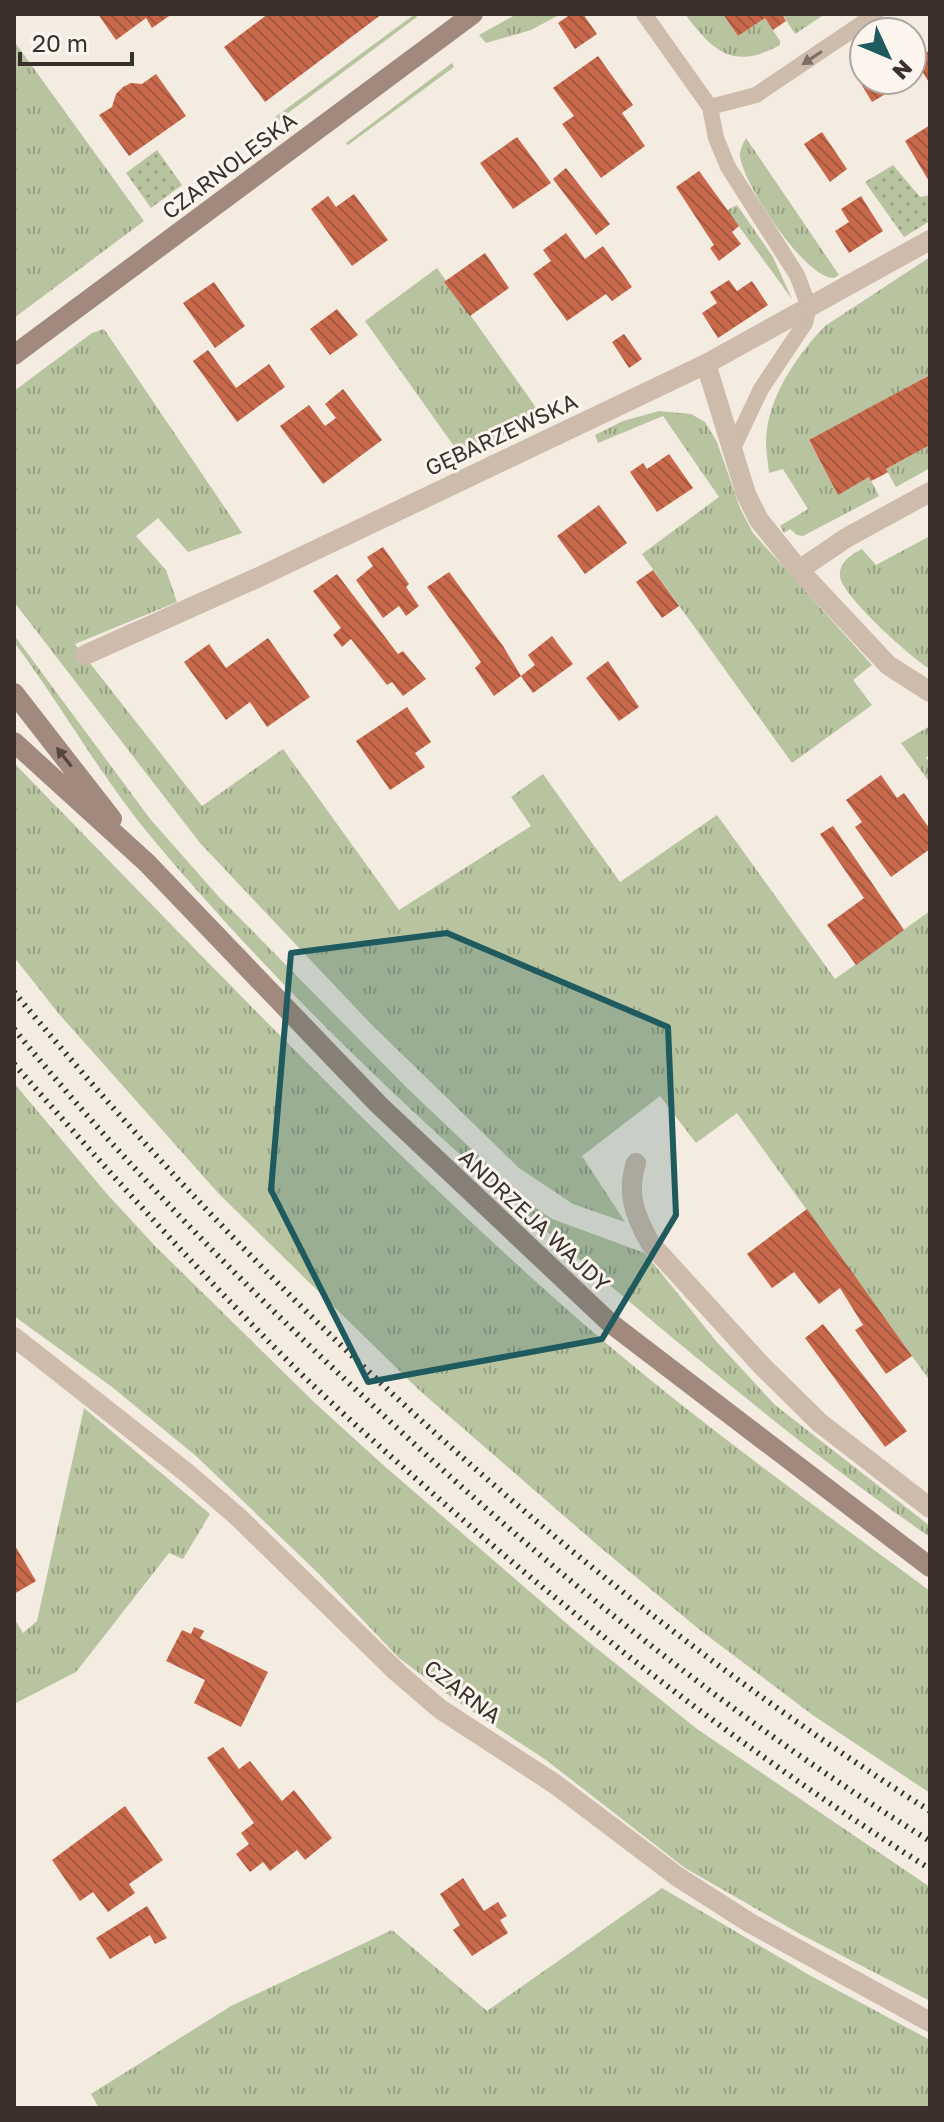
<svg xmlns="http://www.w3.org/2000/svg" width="944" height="2122" font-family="'Golos Text',sans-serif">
<defs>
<pattern id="grass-tufts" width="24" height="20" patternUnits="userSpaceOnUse" patternTransform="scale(2)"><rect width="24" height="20" fill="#b8c4a0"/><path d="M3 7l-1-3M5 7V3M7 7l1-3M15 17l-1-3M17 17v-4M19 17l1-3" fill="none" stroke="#97a083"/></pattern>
<pattern id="park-dots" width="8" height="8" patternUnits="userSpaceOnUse" patternTransform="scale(2)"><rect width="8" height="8" fill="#b8c4a0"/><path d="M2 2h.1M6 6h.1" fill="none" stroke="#97a083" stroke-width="1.8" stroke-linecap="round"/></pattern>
<pattern id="building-back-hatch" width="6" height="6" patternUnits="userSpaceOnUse" patternTransform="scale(2)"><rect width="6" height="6" fill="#c8694b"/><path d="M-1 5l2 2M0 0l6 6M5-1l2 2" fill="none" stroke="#a4573f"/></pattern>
</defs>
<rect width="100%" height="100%" fill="#f4ebe1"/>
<!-- grass -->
<path fill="url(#grass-tufts)" d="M415 14 417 17 276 122 274 118Z
M517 14H561L531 30 486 43 479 35Z
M685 14H723L738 36 765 18 780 41V45C733 71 713 51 685 14Z
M782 14H825L795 34Z
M14 41 144 221 14 318Z
M452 63 454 67 348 145 346 143Z
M746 138 839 275 834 278C805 279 743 184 740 156 740 149 743 144 746 138Z
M737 205 773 257 792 299 727 210Z
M930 257V375L809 441 838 494 869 477 879 496 803 536 797 535 790 529 784 533 780 526 808 509 783 469 769 473C768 462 766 451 766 441 767 399 796 356 825 326Z
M437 268 542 416 461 456 365 321Z
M104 329 242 533 188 552 158 518 136 536 166 570 177 602 75 644 202 806 283 749 399 910 531 826 511 797 543 774 620 882 717 815 835 979 930 911V1381L737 1113 696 1143 660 1096 582 1156 625 1222 573 1204 519 1168 370 1023 200 843 14 602V391L92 333Z
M659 411 691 414 705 422 717 442 740 508 753 533 872 665 853 680 872 705 792 763 642 554 719 497 663 416 598 443 595 435 623 421Z
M930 445V468L896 487 886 469Z
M930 536V669C912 659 840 594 840 576 839 562 851 555 862 549L876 565Z
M14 635 151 820 219 897 406 1087 526 1201 552 1219 645 1253 716 1341 775 1405 930 1526V1537C824 1464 724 1381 625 1298 457 1157 293 1007 152 838 101 777 62 706 14 642Z
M930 726V754L926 758 930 762V783L901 743Z
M14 763C197 950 375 1140 571 1313 685 1413 808 1501 930 1591V1793L814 1716 700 1630 601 1548 419 1390 220 1195 59 1014 14 957Z
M14 1083 107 1194 155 1246 315 1403 382 1464 580 1635 697 1729 930 1887V2001L800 1934 685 1868 546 1760 458 1702 399 1658 319 1574 196 1456 112 1387 14 1316Z
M84 1408 210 1514 183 1559 169 1553 76 1672 14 1704V1618L23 1633 37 1621Z
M662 1888 811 1976 930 2040V2108H99L91 2094 231 2006 392 1930 487 2011Z"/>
<!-- park -->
<path fill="url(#park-dots)" d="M157 150 182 185 151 208 126 173Z
M893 165 920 197 930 195V221L904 237 865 182Z"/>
<!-- building -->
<path fill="url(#building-back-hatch)" d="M98 14H172L152 28 146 18 116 40Z
M268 14H382L265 102 224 47Z
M571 14H583L597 34 575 49 558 23Z
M723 14H782L786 21 773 30 765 18 738 36Z
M930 50V84L915 60Z
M598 56 633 105 622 113 645 146 601 178 562 124 574 116 553 88Z
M156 74 186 116 129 156 99 115 112 107 116 94 123 87 131 83 142 84Z
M864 75V80H903L904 83 872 102 858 79Z
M930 125V183L905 141Z
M822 132 847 169 830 182 804 144Z
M517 137 551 183 513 209 480 163Z
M566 168 610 224 596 235 553 179Z
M699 171 739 226 732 232 741 244 719 261 710 248 714 245 676 187Z
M354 194 388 240 352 266 311 209 328 196 336 207Z
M861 196 883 231 849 253 835 231 849 222 841 209Z
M566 233 585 259 603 246 632 287 612 301 606 294 567 321 533 274 551 261 543 250Z
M485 253 509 288 470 316 444 282Z
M729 280 737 291 752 281 768 305 718 338 702 313 717 303 710 292Z
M214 282 245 326 215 348 183 303Z
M337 309 358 335 330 355 310 329Z
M624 334 642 359 629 368 612 342Z
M208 350 236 388 269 364 285 387 237 422 193 361Z
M930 375V445L886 469 888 472 881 476 871 481 869 477 838 495 809 440Z
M343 389 382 440 323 484 280 426 309 405 325 426 336 418 325 404Z
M669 454 693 488 657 512 630 472 643 463 647 469Z
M599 505 627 543 585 574 557 536Z
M383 547 409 584 406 587 419 606 406 616 399 606 383 618 356 580 373 566 367 557Z
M653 570 679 606 662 618 636 582Z
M449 572 503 646 521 676 494 696 475 668 481 662 427 587Z
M337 574 398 654 403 651 426 679 403 696 392 682 387 685 351 639 342 647 333 635 341 628 313 591Z
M552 636 573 664 533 693 521 676 535 665 528 655Z
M268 638 310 697 267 727 250 702 226 720 184 662 209 644 226 668Z
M608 661 639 707 619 721 586 678Z
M407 707 431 742 415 753 425 767 390 790 356 741Z
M881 775 897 798 904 793 930 829V849L891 877 855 827 862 822 846 800Z
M833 826 904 930 856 965 827 925 864 898 820 834Z
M807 1209 912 1356 886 1374 855 1330 863 1325 840 1288 819 1304 794 1272 772 1288 747 1254Z
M823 1324 907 1431 885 1447 805 1338Z
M14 1544 36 1581 14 1594Z
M194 1627 204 1631 200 1638 268 1672 241 1727 194 1703 205 1680 166 1661 182 1630 191 1634Z
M223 1747 239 1769 250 1761 282 1801 294 1790 332 1838 305 1860 297 1850 270 1871 263 1862 250 1872 236 1854 249 1844 241 1833 254 1823 207 1758Z
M125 1806 163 1860 129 1884 135 1893 108 1912 93 1892 80 1901 52 1860Z
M463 1878 484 1911 498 1902 507 1916 500 1920 508 1933 472 1956 453 1930 460 1925 440 1894Z
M147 1906 167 1938 155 1944 150 1935 110 1959 96 1938Z"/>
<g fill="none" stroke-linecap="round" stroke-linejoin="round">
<!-- lane -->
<path stroke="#cdbbac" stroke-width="16" d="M644 14 710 107 716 138 728 167 797 275 809 307 805 323 761 389 732 450
M710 107 756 95 876 14"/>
<!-- street -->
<path stroke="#cdbbac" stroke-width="20" d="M706 364 746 494 759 520 799 570 888 665 930 692
M799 570 846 538 930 492
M85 655 259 577 706 364 930 240
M636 1163C626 1193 635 1216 650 1243L763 1367 820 1423 930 1508
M14 1337 187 1473 237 1516 398 1673 440 1709 555 1784 678 1877 750 1923 930 2022"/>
<!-- secondary -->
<path stroke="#a18a7d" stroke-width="20" d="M14 355 473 14
M14 693 112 819
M14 742 147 863 378 1104 609 1322 930 1567"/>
<!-- rail -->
<path stroke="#3b302b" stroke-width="6" stroke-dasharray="2 6" stroke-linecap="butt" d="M14 992C276 1309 583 1590 930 1811
M14 1029C122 1162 242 1284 367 1400 540 1563 727 1716 930 1841
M14 1064C99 1161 185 1257 276 1349 325 1399 378 1445 430 1491 586 1629 753 1757 930 1869"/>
</g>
<!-- one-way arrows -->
<defs><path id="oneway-solid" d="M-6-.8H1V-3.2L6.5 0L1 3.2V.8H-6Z" transform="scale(2)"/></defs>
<use fill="#7d6f65" href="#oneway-solid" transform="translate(812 58) rotate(146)"/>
<use fill="#544640" href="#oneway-solid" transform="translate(64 757) rotate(-128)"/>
<!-- marked area -->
<path fill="#1f5a5e" fill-opacity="0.2" stroke="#1f5a5e" stroke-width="6" stroke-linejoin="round" d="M447 933 668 1027 676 1215 602 1339 368 1382 271 1190 291 953Z"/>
<g text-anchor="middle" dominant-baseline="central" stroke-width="6" stroke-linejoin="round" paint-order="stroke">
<!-- street labels -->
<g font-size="22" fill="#3b302b" stroke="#fbf5ee">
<text transform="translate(229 165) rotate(-37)">CZARNOLESKA</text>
<text transform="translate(501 434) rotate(-25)">GĘBARZEWSKA</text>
<text transform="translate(535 1220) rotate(43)">ANDRZEJA WAJDY</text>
<text transform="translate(463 1691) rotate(37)">CZARNA</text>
</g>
</g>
<!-- border -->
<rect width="944" height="2122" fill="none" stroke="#3b302b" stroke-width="32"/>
<!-- north arrow -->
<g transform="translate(888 56) rotate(134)"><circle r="38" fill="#fbf5ee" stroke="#aea6a0" stroke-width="2"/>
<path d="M0-6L14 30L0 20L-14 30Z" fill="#1f5a5e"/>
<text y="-12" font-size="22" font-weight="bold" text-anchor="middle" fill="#3b302b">N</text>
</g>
<!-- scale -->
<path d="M20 52v12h112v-12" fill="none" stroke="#3b302b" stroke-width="4"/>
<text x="32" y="52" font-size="24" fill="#3b302b" stroke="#fbf5ee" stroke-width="6" paint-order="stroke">20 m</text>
</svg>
